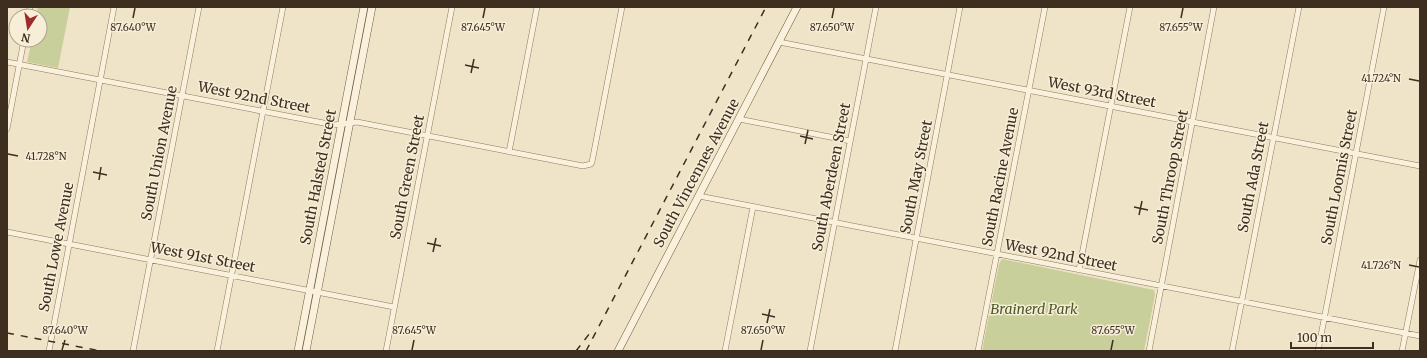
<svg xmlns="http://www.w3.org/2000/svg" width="1427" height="358" font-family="Merriweather,serif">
<rect width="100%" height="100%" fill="#f0e4c8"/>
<!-- green -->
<path fill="#c9cf9b" d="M38 7H70L58 68 27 62 32 40H40V16H36Z
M1002 259 1154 290 1155 295 1144 351H982L999 264Z"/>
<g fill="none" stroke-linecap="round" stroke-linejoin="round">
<defs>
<path id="street" d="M28 16 30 7
M779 42 1420 166
M7 62 334 125 357 122 583 166 591 164 592 162 622 7
M739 119 850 141
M7 129 24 40
M509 152 537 7
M699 196 1420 336
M7 232 394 307
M1079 270 1130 7
M49 351 114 7
M133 351 199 7
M217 351 283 7
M386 351 452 7
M725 351 753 207
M810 351 876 7
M895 351 960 7
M978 351 1045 7
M1149 351 1214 7
M1232 351 1299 7
M1318 351 1384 7
M1402 351 1420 260"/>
<path id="secondary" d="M298 351 364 7
M306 351 372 7
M618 351 797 7"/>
</defs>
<!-- street casing -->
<use href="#street" stroke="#8d765c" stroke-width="6"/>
<!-- secondary casing -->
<use href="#secondary" stroke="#6f573f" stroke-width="8"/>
<!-- street -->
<use href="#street" stroke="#faf1dc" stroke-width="5"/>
<!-- secondary -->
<use href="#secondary" stroke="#faf1dc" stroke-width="7"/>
<!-- rail -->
<path stroke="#3d2e20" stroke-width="1.5" stroke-dasharray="7 7" stroke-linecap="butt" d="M7 333 101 351
M576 351 593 329
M586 351 766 7"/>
</g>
<!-- ticks -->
<path fill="none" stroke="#3d2e20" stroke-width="1.5" d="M133 18 135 8M483 18 485 8M832 18 834 8M1181 18 1183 8M465 65 479 68M471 73 474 59M1409 79 1419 81M800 136 813 139M805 144 808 130M8 154 18 156M93 172 107 175M99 180 101 167M1134 207 1148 210M1139 215 1142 201M427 243 441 246M433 252 436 238M1409 265 1419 267M762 314 775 317M767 323 770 309M62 350 65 340M412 350 414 340M761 350 763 340M1111 350 1113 340"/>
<g text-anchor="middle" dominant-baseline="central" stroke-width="3" stroke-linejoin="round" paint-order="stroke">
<!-- street labels -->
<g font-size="14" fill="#3d2e20" stroke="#f7eed8">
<text transform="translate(1102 92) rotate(11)">West 93rd Street</text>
<text transform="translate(254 97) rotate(11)">West 92nd Street</text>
<text transform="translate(159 153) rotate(-79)">South Union Avenue</text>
<text transform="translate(696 173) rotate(-62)">South Vincennes Avenue</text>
<text transform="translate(318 177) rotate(-79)">South Halsted Street</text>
<text transform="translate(407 177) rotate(-79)">South Green Street</text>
<text transform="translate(831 177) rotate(-79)">South Aberdeen Street</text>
<text transform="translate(916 177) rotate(-79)">South May Street</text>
<text transform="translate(1000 177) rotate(-79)">South Racine Avenue</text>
<text transform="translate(1170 177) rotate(-79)">South Throop Street</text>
<text transform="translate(1253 177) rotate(-79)">South Ada Street</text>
<text transform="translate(1339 177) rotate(-79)">South Loomis Street</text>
<text transform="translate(56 247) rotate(-79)">South Lowe Avenue</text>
<text transform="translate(1061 255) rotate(11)">West 92nd Street</text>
<text transform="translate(203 257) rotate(11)">West 91st Street</text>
</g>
<!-- park labels -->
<g font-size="14" font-style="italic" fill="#4d5a26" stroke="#f7eed8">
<text x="1034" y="309">Brainerd Park</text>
</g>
</g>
<g font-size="10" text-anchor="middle" fill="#3d2e20" stroke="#f7eed8" stroke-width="3" stroke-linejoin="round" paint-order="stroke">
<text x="133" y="31">87.640°W</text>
<text x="483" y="31">87.645°W</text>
<text x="832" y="31">87.650°W</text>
<text x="1181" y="31">87.655°W</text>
<text x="1381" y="82">41.724°N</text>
<text x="46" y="160">41.728°N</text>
<text x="1381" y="269">41.726°N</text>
<text x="65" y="334">87.640°W</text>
<text x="414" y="334">87.645°W</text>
<text x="763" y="334">87.650°W</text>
<text x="1113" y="334">87.655°W</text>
</g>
<!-- border -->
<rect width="1427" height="358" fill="none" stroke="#3d2e20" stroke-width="16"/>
<!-- north arrow -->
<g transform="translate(28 28) rotate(192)"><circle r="19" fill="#f7eed8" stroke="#ada18e"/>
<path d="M0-3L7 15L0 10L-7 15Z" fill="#9e2a2b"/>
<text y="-6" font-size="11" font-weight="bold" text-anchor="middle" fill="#3d2e20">N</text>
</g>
<!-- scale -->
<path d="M1291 342v6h82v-6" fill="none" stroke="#3d2e20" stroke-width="2"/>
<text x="1297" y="342" font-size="12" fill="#3d2e20" stroke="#f7eed8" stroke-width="3" paint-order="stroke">100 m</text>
</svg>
